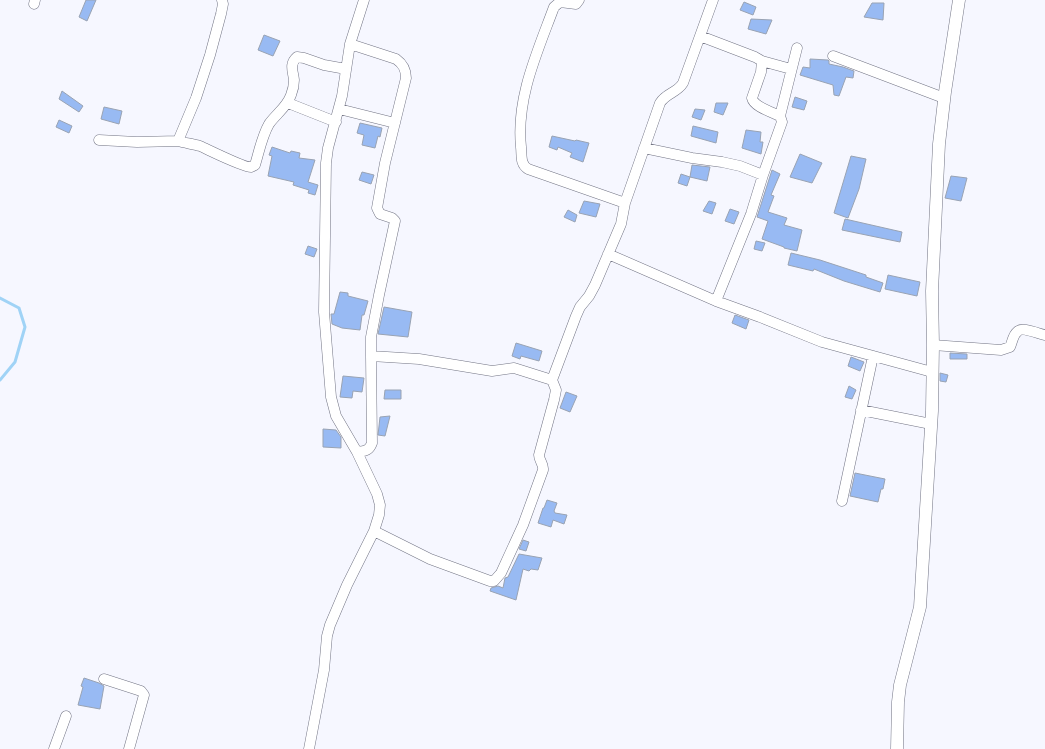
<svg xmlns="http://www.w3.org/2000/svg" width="1045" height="749" font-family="'Public Sans',sans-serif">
<rect width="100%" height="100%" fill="#f6f7ff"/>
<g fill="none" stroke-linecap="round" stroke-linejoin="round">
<!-- stream -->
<path stroke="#a0d3f6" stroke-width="3" d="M0 298 19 308 25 327 15 362 0 380"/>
</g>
<!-- building -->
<path fill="#98baf3" stroke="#99a3b3" d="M86 0H96L87 21 79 17Z
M744 2 756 7 753 15 740 10Z
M872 3H884L883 20 864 17Z
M751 19 772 20 766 34 748 29Z
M264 35 280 41 273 56 258 50Z
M810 59 828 60 829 61V64L843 67 854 71 853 78 846 77 839 96 834 95 833 85 800 75 803 67 810 68Z
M62 91 83 106 79 112 59 99Z
M795 97 807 101 804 110 792 107Z
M716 103H728L723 115 714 112Z
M104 107 122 111 119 124 101 119Z
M695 109 705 110 701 120 692 117Z
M59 120 72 126 69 133 56 127Z
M360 123 382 128 380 137 378 136 375 148 362 145 364 135 357 133Z
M693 126 718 132 716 143 691 136Z
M746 130 761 132 760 142H763L761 154 742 148Z
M552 136 575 141 576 140 589 143 583 162 570 157 572 153 558 147 557 150 549 147Z
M272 147 290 153 291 151 300 153 299 158 315 160 308 182 318 185 315 195 308 193 309 190 293 185 294 182 268 176 272 156 269 155Z
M800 154 822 163 812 183 790 177Z
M851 156 866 159 859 189 848 218 834 213Z
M692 165 710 167 707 181 690 177Z
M772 170 780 174 771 195 774 196 768 212 787 218 784 225 802 230 797 251 784 248V247L762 239 768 221 757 217Z
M362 172 374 175 371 184 359 180Z
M681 174 690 177 687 186 678 183Z
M951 176 967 178 961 201 945 198Z
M584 201 600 204 596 217 579 213Z
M709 201 716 203 712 214 703 211Z
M730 209 739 212 734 224 725 221Z
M568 210 577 215 575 222 564 217Z
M845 219 902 232 900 242 842 230Z
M756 241 765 243 762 251 754 249Z
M308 246 317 249 314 257 305 254Z
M791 253 820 260 866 275V277L883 283 880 292 844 281 814 269 813 271 788 265Z
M888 275 920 282 917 296 885 289Z
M340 292 348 293V296L368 301 364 315H362L360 330 342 328 332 324 331 314H334Z
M384 307 412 312 408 337 378 334Z
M735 315 749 320 746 329 732 323Z
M516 343 542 351 539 361 521 356 520 359 512 356Z
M950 353 967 354V359H950Z
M851 357 864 362 860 371 848 366Z
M940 373 948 375 946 382 940 381Z
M343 376 364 378 362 392 353 391 352 398 340 397Z
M849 386 856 390 852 399 845 397Z
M385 390H401V399H384Z
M566 392 577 396 570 412 560 408Z
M390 416 385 436 378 435 380 417Z
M323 429 336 430 341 437V448L323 447Z
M855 473 885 479 883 489H881L878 502 850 496Z
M547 500 557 503 554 511 555 513 567 515 564 524 553 520 551 527 538 523 543 508H544Z
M523 540 529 542 526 551 519 549Z
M519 554 542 558 538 570 531 569 529 571 523 569 516 600 490 591 491 588 498 586 503 588 505 578 508 577Z
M84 678 99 683 104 686 100 709 78 705 83 687 81 686Z"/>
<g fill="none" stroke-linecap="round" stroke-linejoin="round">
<defs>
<path id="minor" d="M579 0 576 4 560 2 554 7C537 53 516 98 521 147 522 156 520 164 528 169L625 203
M34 4 35 0
M700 36 755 57 762 61 761 72 752 98C754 107 772 112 780 116L782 122 763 175 751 214 716 301
M350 44 396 59C403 64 406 69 406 78L385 163 377 208 380 214 392 218 395 221 379 295 371 337V356L372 443C369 451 365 451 357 452
M833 56 944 98
M762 61 791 69
M288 103 336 122
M339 109 395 123
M780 116 797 48
M99 140 137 142 178 141 196 98 210 55 221 14 223 4 222 0
M178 141C185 143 193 144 200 146 209 150 245 168 251 167L255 165C259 152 262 136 269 124 276 114 287 107 291 95 293 90 294 85 294 80 293 71 289 64 297 57L304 58 324 65 346 69
M644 148 692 158 722 162 740 166 763 175
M608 254 716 301 760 317 822 342 932 372
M933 345 1001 350 1010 347C1012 343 1013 335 1017 332 1021 326 1039 334 1045 335
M371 356 419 359 492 371 514 368 552 380 576 316 580 307 589 296 595 285 621 224 625 203 660 103C666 93 677 93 683 83L713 0
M861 410 931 424
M842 501 873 356
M374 531 430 559 490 581H494L501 573 523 525 543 470C544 464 539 461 539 455L554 400 556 390 552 380
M104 679 141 691 144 695 129 749
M54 749 66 716
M309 749 324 670 327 636 330 625 347 585 374 531 379 515 380 505 377 494 357 452 336 416 331 397 324 312 326 163 328 148 342 96 350 44 364 0"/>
<path id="tertiary" d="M897 749 898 702 900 685 920 607 932 411 933 345 932 291 939 144 945 92 959 0"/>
</defs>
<!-- minor casing -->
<use href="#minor" stroke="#727484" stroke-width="11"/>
<!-- tertiary casing -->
<use href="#tertiary" stroke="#727484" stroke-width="13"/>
<!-- minor -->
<use href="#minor" stroke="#fff" stroke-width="10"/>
<!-- tertiary -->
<use href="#tertiary" stroke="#fff" stroke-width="12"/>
</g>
</svg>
